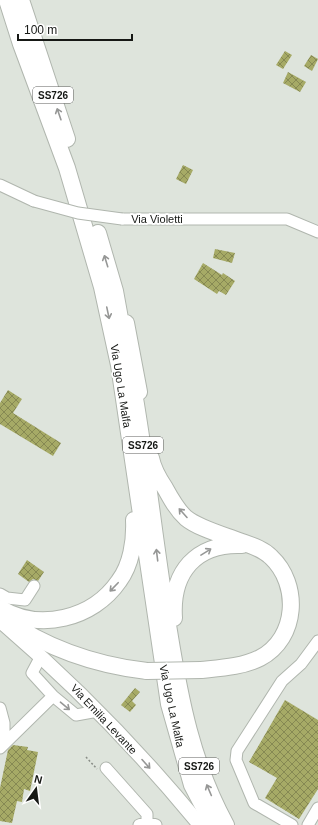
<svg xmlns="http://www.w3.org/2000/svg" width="318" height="825" font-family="Arial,sans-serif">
<defs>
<pattern id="building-cross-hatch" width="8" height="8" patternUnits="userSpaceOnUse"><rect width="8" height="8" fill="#a6aa66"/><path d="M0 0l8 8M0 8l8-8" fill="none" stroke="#868953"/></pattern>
</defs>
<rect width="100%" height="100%" fill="#dee4dc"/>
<!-- building -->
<path fill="url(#building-cross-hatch)" d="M285 51 292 55 283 69 276 65Z
M311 55 318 59 312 71 304 66Z
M288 72 306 82 300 92 283 83Z
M183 165 193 170 186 184 176 179Z
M215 249 235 253 232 263 213 258Z
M203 263 222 275 223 273 235 281 226 295 219 291 217 294 194 279Z
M8 390 22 399 13 413 61 443 53 456 0 424V403Z
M27 560 44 572 38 581 33 579 29 582 18 574Z
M135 688 140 692 132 701 136 705 130 712 121 705Z
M285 700 318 720V789L299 819 265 798 277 778 249 762Z
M13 745 28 747 27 750 38 752 30 791 24 789 22 802 17 801 12 823 0 821V788L8 750Z"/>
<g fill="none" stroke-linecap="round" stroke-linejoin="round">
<defs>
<path id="minor" d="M0 185 34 201
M122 219H287L318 232
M0 594 7 598 25 600 34 586
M41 656 32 673 53 696 76 715 98 711
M0 708 4 723V744
M0 748 53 696
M106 768 147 814V822
M139 825 147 822 156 825
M292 825 254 803 236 760 237 751 282 681 301 664 318 641
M308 825 318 808"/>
<path id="major" d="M5 625C76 686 141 753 200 825"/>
<path id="highway" d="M7 0 21 44 67 168 102 287 119 365 169 704 192 785 213 825
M21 0 67 139
M98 233 115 291 123 335
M126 323 139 392
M132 381C147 464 155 548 169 631 180 699 192 763 226 825
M151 458C153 469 159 479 165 488 171 499 177 510 186 518 198 528 223 535 239 541 250 545 262 548 271 557 300 584 298 638 260 658 242 667 220 668 201 670
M0 608C39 632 93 619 119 581 131 565 135 541 134 520
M0 616C44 647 94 665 147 671
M174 618C171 572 196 543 242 545"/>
</defs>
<!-- minor casing -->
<use href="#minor" stroke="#b0b6ae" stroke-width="13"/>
<!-- major casing -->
<use href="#major" stroke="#b0b6ae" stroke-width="16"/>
<!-- highway casing -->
<use href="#highway" stroke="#b0b6ae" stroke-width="18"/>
<!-- path -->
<path stroke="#898d87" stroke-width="1.5" stroke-dasharray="2 2" stroke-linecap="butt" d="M86 757 97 769"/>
<!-- minor -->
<use href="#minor" stroke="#fff" stroke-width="11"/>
<!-- major -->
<use href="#major" stroke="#fff" stroke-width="14"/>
<!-- highway -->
<use href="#highway" stroke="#fff" stroke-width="16"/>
<defs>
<path id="minor-bridge" d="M34 201 78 213 122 219"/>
<path id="highway-bridge" d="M147 671 201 670"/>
</defs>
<!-- minor-bridge casing -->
<use href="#minor-bridge" stroke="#b0b6ae" stroke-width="13" stroke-linecap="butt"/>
<!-- highway-bridge casing -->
<use href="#highway-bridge" stroke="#b0b6ae" stroke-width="18" stroke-linecap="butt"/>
<!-- minor-bridge -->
<use href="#minor-bridge" stroke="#fff" stroke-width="11"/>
<!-- highway-bridge -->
<use href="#highway-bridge" stroke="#fff" stroke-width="16"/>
</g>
<!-- one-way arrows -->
<defs><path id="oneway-shaft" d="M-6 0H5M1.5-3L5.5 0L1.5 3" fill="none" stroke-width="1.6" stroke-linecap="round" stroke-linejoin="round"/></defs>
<g stroke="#969796">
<use href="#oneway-shaft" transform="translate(59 114) rotate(-109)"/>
<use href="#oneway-shaft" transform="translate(106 261) rotate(-107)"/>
<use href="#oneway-shaft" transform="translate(108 313) rotate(78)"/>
<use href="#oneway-shaft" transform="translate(183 513) rotate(-132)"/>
<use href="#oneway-shaft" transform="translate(206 552) rotate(-32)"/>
<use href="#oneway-shaft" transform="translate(157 555) rotate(-97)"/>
<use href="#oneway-shaft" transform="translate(114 587) rotate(134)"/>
<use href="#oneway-shaft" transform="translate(65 706) rotate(40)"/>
<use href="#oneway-shaft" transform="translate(146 764) rotate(48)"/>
<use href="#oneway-shaft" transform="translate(209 790) rotate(-113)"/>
</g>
<g text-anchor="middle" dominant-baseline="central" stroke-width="3.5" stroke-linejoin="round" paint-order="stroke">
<!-- shield labels -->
<g fill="#fff" stroke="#5c5d5b" stroke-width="1">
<rect x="33" y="87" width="40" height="16" rx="3"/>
<rect x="123" y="437" width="40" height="16" rx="3"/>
<rect x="179" y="758" width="40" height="16" rx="3"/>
</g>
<g font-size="10" font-weight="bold" fill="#161815">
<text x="53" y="95">SS726</text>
<text x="143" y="445">SS726</text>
<text x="199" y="766">SS726</text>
</g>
<!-- street labels -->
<g font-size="11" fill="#161815" stroke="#fff">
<text x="157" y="219">Via Violetti</text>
<text transform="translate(121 386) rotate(81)">Via Ugo La Malfa</text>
<text transform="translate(172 706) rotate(78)">Via Ugo La Malfa</text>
<text transform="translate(104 719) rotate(47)">Via Emilia Levante</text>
</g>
</g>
<!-- north arrow -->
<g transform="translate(36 789) rotate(14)" stroke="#ffffff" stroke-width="3" paint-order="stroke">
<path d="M0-3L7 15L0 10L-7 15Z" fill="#161815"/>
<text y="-6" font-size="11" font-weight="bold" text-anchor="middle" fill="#161815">N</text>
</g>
<!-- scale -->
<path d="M18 34v6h114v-6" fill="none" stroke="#161815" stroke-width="2"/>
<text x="24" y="34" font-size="12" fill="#161815" stroke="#ffffff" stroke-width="3" paint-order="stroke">100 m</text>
</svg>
